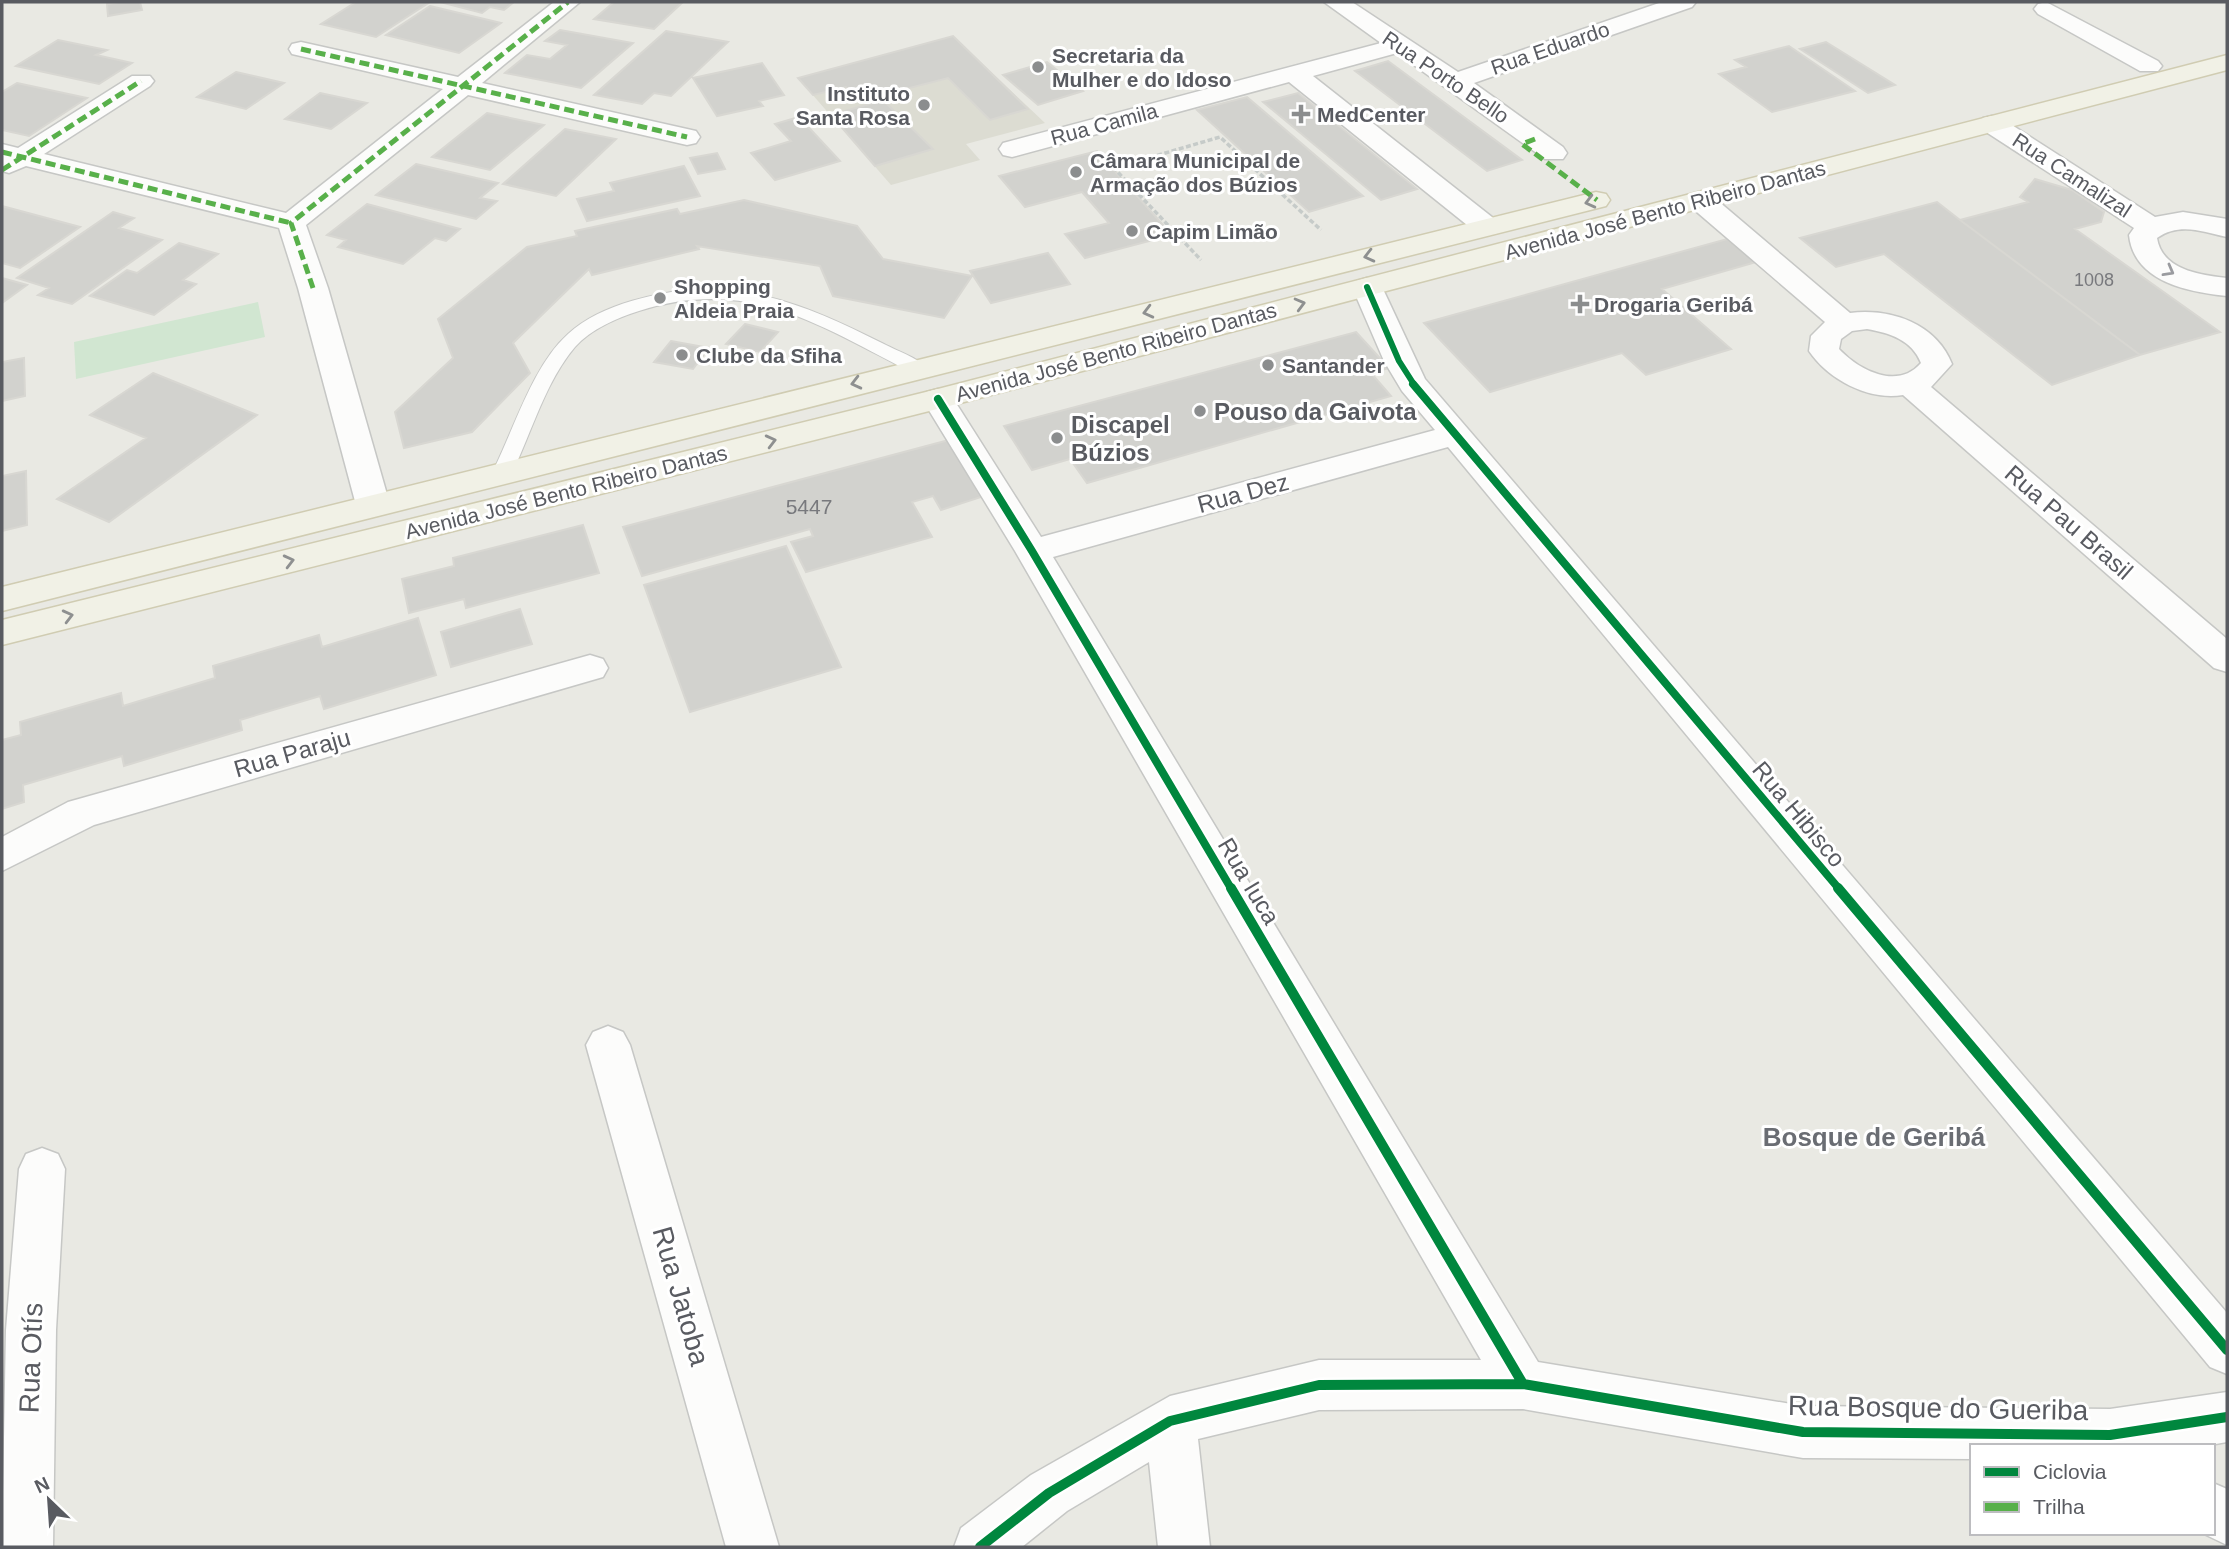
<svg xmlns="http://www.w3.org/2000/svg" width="2229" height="1549" font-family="Arial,sans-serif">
<rect width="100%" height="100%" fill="#e9e9e3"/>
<!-- education -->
<path fill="#dcdcd2" d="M953 36 1045 123 966 144 980 160 891 185 798 78Z"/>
<!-- green -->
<path fill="#d1e6d1" d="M258 302 265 337 76 379 74 342Z"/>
<!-- building -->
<path fill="#d2d2ce" stroke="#d8d7d2" stroke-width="2" d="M120 2H140L142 10 108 16 107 4Z
M356 2H430L376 37 321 24Z
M440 2H514L504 10 490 7 482 13Z
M614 2H683L654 29 594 19Z
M430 6 501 23 459 53 386 35Z
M560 30 633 43 581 88 505 73 527 55 550 59 567 45 545 41Z
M666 31 728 42 671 96 654 93 642 104 594 95Z
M953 36 1028 109 990 120 948 78 859 101 846 87 813 95 798 78Z
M58 40 107 50 96 55 132 63 99 84 16 66Z
M1826 42 1895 85 1868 93 1800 49Z
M1789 46 1855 91 1772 112 1719 74 1746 67 1735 60Z
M1388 61 1522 160 1487 171 1355 71Z
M1047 62 1083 91 1038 105 1003 75Z
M762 63 784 95 759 101 763 106 717 116 693 78Z
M236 72 284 83 246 109 197 97Z
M17 83 87 98 29 136 2 130V92Z
M320 93 367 103 331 129 285 119Z
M1298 93 1417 189 1381 200 1263 102Z
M1247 97 1363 196 1309 212 1197 110Z
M883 100 933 149 875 166 831 115Z
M487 113 544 125 490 170 432 157Z
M799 117 840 161 775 180 751 153 791 141 775 124Z
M565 129 616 139 556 196 503 184Z
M1097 151 1172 235 1085 258 1065 234 1109 223 1082 192 1025 207 999 176Z
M717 153 725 169 698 174 690 158Z
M416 164 498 183 480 198 497 201 476 219 376 195Z
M684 166 700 196 587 221 577 199 614 191 610 183Z
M2035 179 2072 190 2104 212 2101 222 2075 229 2220 332 2140 355 1960 220 2028 202 2020 197Z
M744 200 857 226 883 259 972 276 944 318 833 296 820 266 697 246 699 249 592 275 589 269 513 343 530 373 472 432 404 448 395 412 453 358 438 319 527 247 577 236 575 231 677 209 680 214Z
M1937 202 1960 220 2140 355 2052 385 1884 254 1836 267 1800 238Z
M367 204 460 229 446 241 435 238 403 264 338 247 346 240 327 235Z
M2 206 80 227 20 268 2 263Z
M113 212 134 218 119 228 162 240 72 304 38 295 49 288 17 278Z
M1727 239 1756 262 1662 289 1731 349 1646 375 1622 353 1490 392 1424 323Z
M179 243 218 254 183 280 196 284 154 315 90 296 127 270 137 273Z
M1048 253 1070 284 991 303 970 271Z
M2 278 27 285 2 303Z
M745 324 778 332 760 352 726 344Z
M1356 332 1389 368 1371 373 1391 396 1087 483 1070 459 1032 470 1004 426Z
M671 341 709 348 693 369 654 362Z
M24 358 25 396 2 401V362Z
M153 373 257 415 109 522 57 499 146 438 90 415Z
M949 440 981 497 941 510 933 496 912 502 932 537 806 572 791 542 813 536 810 529 642 576 623 527Z
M26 471 27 525 2 531V476Z
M583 525 599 573 466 608 464 599 409 613 402 579 454 566 453 558Z
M786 546 841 667 690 712 644 585Z
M520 609 532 644 451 667 441 632Z
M418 618 436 675 324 709 320 696 240 720 242 730 124 766 122 756 23 785 24 802 2 809V740L21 735 20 722 121 693 123 706 215 678 213 666 319 635 322 647Z"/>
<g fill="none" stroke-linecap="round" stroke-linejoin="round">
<defs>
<path id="service" d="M704 287C771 290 825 314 884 344 897 351 917 357 926 368L923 372H911C817 324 748 276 639 311 617 318 591 329 575 347 546 381 532 431 513 471L503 477 496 475 493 471C514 429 533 365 568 334 603 302 659 293 704 287Z"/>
<path id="minor" d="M554 2H580L482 83 696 131 700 137 696 143 687 145 468 95 306 225 328 288 390 505 385 513 373 516 361 513 356 505 298 288 279 228 26 166 9 173 2 171V144L18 148 132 76H150L154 81 150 86 44 154 286 213 443 89 292 54 289 49 292 44 301 42 458 77Z
M1324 2H1352L1458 72 1662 2H1696L1692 7 1474 83 1563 147 1567 153 1563 159H1545L1397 53 1313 76 1497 221 1501 227 1497 233 1487 235 1477 233 1289 82 1012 157 1003 155 999 149 1003 143 1381 43Z
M2046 2 2158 61 2162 66 2158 71H2140L2038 14 2034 9 2038 4Z
M1992 116 2001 118 2155 217 2183 212 2227 219V237C2203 232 2180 222 2157 238 2162 270 2200 275 2227 278V296C2188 292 2134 282 2129 235L2134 228 1983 130 1979 124 1983 118Z
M1701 193 1711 195 1850 313C1892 308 1936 324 1952 364L1931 387 2227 639V672L2214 668 1903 395C1868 401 1828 379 1809 351L1811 336 1825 322 1691 207 1687 201 1691 195ZM1867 329C1890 333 1912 340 1921 363 1898 390 1860 371 1839 349L1841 339 1852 331Z
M1367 278 1377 281 1382 287 1425 379 2227 1313V1374L2210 1367 1448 447 1053 557 1538 1362 1803 1406 2110 1409 2227 1392V1442L2204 1446H1972V1459L1803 1458 1523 1409 1319 1410 1198 1439 1210 1547H1158L1149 1462 1067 1511 1022 1547H954L961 1528 1031 1475 1170 1396 1319 1360H1481L1015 551 922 399 927 392 938 389 949 392 1041 537 1435 430 1402 391 1384 361 1352 287 1357 281Z
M590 655 603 659 608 668 603 677 94 825 2 871V837L68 802Z
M608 1026 623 1032 630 1045 779 1547H726L586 1045 593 1032Z
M42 1148 58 1154 65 1169 56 1330 53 1547H2L6 1330 19 1169 26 1154Z
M2213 1483 2227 1489V1545L2202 1533H2213Z"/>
<path id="primary" d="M2227 55V70L949 406 2 645V620L934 390Z
M1596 192 1606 194 1610 200 1606 206 2 611V587Z"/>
</defs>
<!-- service casing -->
<use href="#service" stroke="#c6c7c5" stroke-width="2"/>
<!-- minor casing -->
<use href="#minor" stroke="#c6c7c5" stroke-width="3"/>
<!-- primary casing -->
<use href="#primary" stroke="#d0ccb2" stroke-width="3"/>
<!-- path -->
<path stroke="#c6cbc9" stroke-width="3.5" stroke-dasharray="5 2.5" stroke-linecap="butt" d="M1113 167 1201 260
M1114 168 1220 137 1321 230"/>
<!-- service -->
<use href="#service" fill="#fcfcfb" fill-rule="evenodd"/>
<!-- minor -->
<use href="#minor" fill="#fcfcfb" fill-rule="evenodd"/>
<!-- primary -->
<use href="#primary" fill="#f1f1e6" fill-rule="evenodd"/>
<!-- quiet -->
<path stroke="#58b04a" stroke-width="5" stroke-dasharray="10 5" stroke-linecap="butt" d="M301 49 687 137
M1535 139 1522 144 1597 200
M2 152 291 223
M2 170 141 81
M313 288 291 223 568 2"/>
<defs>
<path id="cycleway-far2" d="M1367 287 1399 361 1415 386"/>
<path id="cycleway-far1" d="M1413 384 1840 890
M938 399 1032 551 1232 890"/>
<path id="cycleway" d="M1231 888 1523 1384
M1838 888 2227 1350
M980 1547 1049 1493 1170 1421 1319 1385 1523 1384 1803 1432 2110 1435 2227 1417"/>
</defs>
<!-- cycleway-far2 casing -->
<use href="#cycleway-far2" stroke="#fff" stroke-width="10"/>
<!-- cycleway-far1 casing -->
<use href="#cycleway-far1" stroke="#fff" stroke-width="12"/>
<!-- cycleway casing -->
<use href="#cycleway" stroke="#fff" stroke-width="15"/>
<!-- cycleway-far2 -->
<use href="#cycleway-far2" stroke="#00873e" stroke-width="6"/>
<!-- cycleway-far1 -->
<use href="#cycleway-far1" stroke="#00873e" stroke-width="8"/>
<!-- cycleway -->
<use href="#cycleway" stroke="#00873e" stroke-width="10"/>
</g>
<!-- one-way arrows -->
<defs><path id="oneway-chevron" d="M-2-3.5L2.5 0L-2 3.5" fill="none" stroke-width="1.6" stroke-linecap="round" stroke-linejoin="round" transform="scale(1.75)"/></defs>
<g stroke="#8e9090">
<use href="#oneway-chevron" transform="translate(1590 202) rotate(166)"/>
<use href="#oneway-chevron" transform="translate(1369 256) rotate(166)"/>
<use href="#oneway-chevron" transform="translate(1300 304) rotate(-15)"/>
<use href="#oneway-chevron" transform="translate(1148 312) rotate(166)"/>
<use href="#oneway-chevron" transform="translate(856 383) rotate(166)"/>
<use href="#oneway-chevron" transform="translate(771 441) rotate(-14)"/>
<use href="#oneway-chevron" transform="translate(289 561) rotate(-14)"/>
<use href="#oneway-chevron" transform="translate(68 616) rotate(-14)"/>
</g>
<use stroke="#9a9b9f" href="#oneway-chevron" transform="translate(2169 271) rotate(29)"/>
<!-- markers -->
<g fill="#8b8d8e" stroke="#fff" stroke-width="2.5">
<circle cx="1038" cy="67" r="7"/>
<circle cx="924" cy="105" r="7"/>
<path d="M1297.5 103.5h7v7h7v7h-7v7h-7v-7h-7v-7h7z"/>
<circle cx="1076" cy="172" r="7"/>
<circle cx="1132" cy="231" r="7"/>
<circle cx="660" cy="298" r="7"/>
<path d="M1576.5 293.5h7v7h7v7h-7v7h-7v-7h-7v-7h7z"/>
<circle cx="682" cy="355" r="7"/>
<circle cx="1268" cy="365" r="7"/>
<circle cx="1200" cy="411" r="7"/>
<circle cx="1057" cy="438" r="7"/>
</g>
<g text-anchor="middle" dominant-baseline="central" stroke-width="6" stroke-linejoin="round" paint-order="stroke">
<!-- far-number labels -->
<g font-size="18" fill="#78797d">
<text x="2094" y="280">1008</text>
</g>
<!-- far-street labels -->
<g font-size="21" fill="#595b61" stroke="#fff">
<text transform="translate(1550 48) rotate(-19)">Rua Eduardo</text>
<text transform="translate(1446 77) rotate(34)">Rua Porto Bello</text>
<text transform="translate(1104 124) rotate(-15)">Rua Camila</text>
<text transform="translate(2072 175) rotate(33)">Rua Camalizal</text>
<text transform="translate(1665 210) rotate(-15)">Avenida José Bento Ribeiro Dantas</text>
<text transform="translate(1116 352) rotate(-15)">Avenida José Bento Ribeiro Dantas</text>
<text transform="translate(566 492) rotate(-14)">Avenida José Bento Ribeiro Dantas</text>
</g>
<!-- far-poi labels -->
<g font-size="21" font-weight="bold" fill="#595b61" stroke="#fff" text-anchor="start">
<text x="1052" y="55">Secretaria da<tspan x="1052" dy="24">Mulher e do Idoso</tspan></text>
<text x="910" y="93" text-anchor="end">Instituto<tspan x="910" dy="24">Santa Rosa</tspan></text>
<text x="1317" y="114">MedCenter</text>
<text x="1090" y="160">Câmara Municipal de<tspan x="1090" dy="24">Armação dos Búzios</tspan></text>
<text x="1146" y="231">Capim Limão</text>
<text x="674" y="286">Shopping<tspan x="674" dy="24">Aldeia Praia</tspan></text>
<text x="1594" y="304">Drogaria Geribá</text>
<text x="696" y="355">Clube da Sfiha</text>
<text x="1282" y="365">Santander</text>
</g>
<!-- number labels -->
<g font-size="21" fill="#78797d">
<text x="809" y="506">5447</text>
</g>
<!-- poi labels -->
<g font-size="24" font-weight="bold" fill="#595b61" stroke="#fff" text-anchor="start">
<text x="1214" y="411">Pouso da Gaivota</text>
<text x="1071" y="424">Discapel<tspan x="1071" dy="28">Búzios</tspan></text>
</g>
<!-- street labels -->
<g font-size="24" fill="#595b61" stroke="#fff">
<text transform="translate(1243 493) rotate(-15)">Rua Dez</text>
<text transform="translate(2069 522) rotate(41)">Rua Pau Brasil</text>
<text transform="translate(292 753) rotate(-16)">Rua Paraju</text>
<text transform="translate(1799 814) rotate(50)">Rua Hibisco</text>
<text transform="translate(1249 881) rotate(59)">Rua Iuca</text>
</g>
<!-- neighbourhood labels -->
<g font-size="26" font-weight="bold" fill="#6a6d73" stroke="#fff">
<text x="1874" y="1137">Bosque de Geribá</text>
</g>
<!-- near-street labels -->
<g font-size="28" fill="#595b61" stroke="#fff">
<text transform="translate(681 1296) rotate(74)">Rua Jatoba</text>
<text transform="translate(31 1358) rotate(-88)">Rua Otís</text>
<text transform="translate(1938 1408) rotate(1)">Rua Bosque do Gueriba</text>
</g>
</g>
<!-- border -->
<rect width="2229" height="1549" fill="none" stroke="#595b61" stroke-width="7"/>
<!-- legend -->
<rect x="1970" y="1444" width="245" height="91" fill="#ffffff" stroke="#bdbdc0" stroke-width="2"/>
<rect x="1984" y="1467" width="35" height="10" fill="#00873e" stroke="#bdbdc0" stroke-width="2"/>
<text x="2033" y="1479" font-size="21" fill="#595b61">Ciclovia</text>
<rect x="1984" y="1502" width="35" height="10" fill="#58b04a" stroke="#bdbdc0" stroke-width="2"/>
<text x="2033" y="1514" font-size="21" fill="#595b61">Trilha</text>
<!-- north arrow -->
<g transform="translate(49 1500) rotate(335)" stroke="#ffffff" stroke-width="5" paint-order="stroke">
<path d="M0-5L12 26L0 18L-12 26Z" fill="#595b61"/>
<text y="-10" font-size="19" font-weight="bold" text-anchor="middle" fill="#595b61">N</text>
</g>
</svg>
